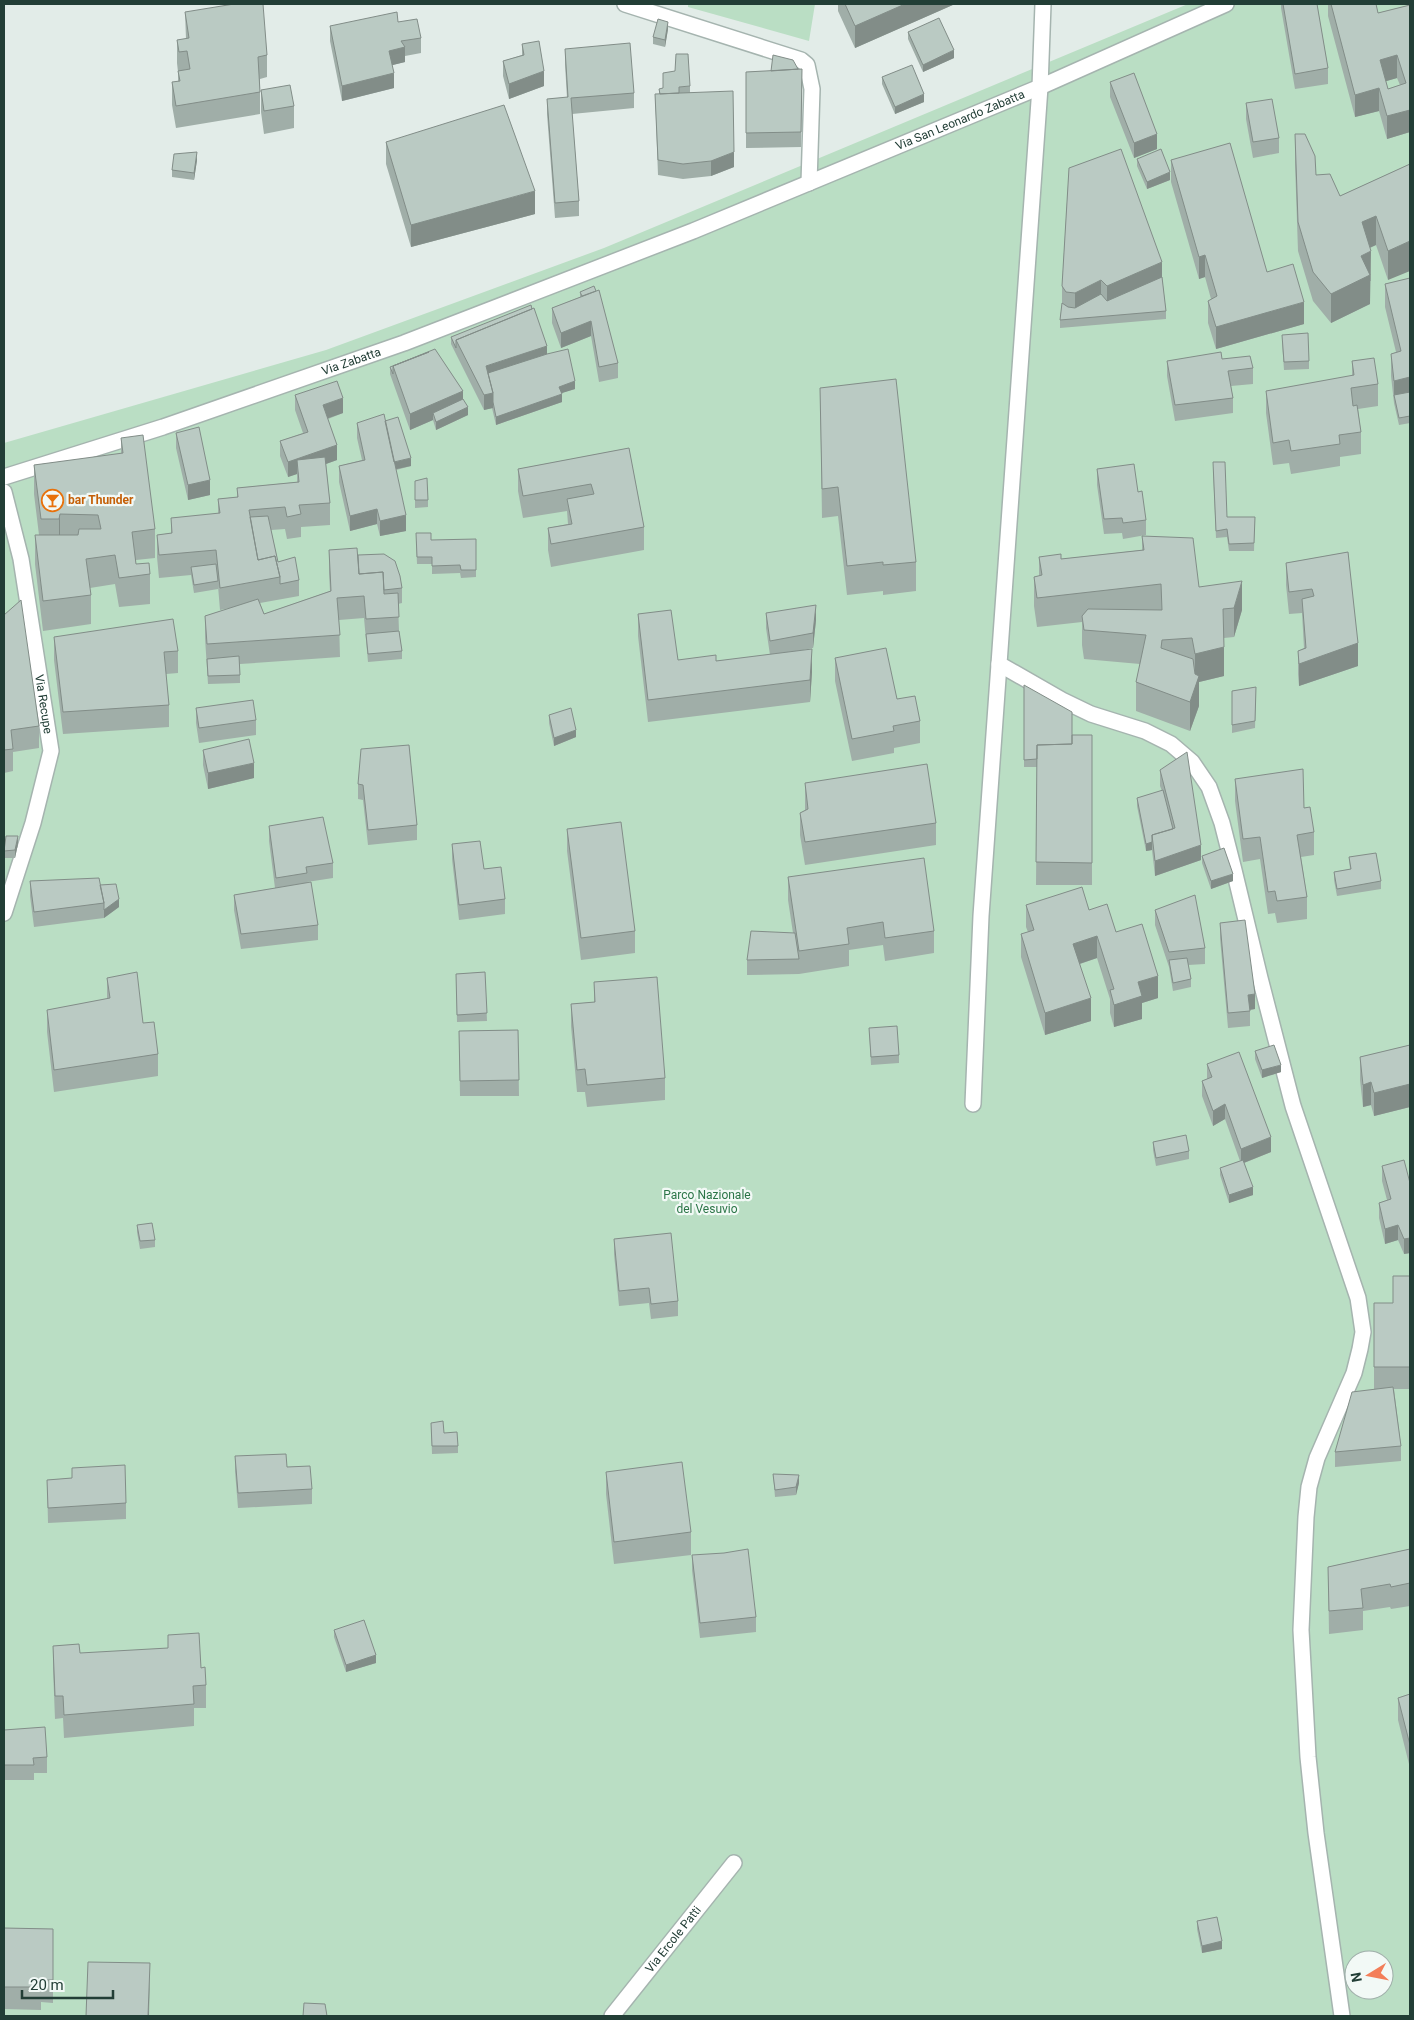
<svg xmlns="http://www.w3.org/2000/svg" width="1414" height="2020" font-family="Roboto,sans-serif">
<rect width="100%" height="100%" fill="#e2ece8"/>
<!-- green -->
<path fill="#badec4" fill-rule="evenodd" d="M688 4H815L809 41 688 7Z
M1188 4H1410V2016H4V443L326 350 604 248ZM1354 1960H1384V1990H1354Z"/>
<g fill="none" stroke-linecap="round" stroke-linejoin="round">
<defs>
<g id="minor">
<path d="M625 4 801 60 807 65 812 89 809 183"/>
<path d="M1043 4 1040 87 999 664 1062 700 1091 714 1145 731 1171 744 1192 762 1209 787 1222 823 1234 870 1260 978 1293 1106 1358 1298 1363 1332 1360 1349 1354 1373 1317 1458 1309 1487 1306 1517 1301 1630 1308 1757 1316 1833 1342 2016"/>
<path id="s1" d="M4 492 21 559 51 751 33 823 4 913"/>
<path d="M973 1104 981 916 999 664"/>
<path id="s2" d="M612 2016 734 1863"/>
</g>
<g id="tertiary">
<path id="s3" d="M4 477 163 427 404 343 693 231 1040 87 1226 4"/>
</g>
</defs>
<!-- minor casing -->
<use href="#minor" stroke="#a5b4af" stroke-width="18"/>
<!-- tertiary casing -->
<use href="#tertiary" stroke="#a5b4af" stroke-width="18"/>
<!-- minor -->
<use href="#minor" stroke="#fff" stroke-width="15"/>
<!-- tertiary -->
<use href="#tertiary" stroke="#fff" stroke-width="15"/>
</g>
<!-- wall -->
<path fill="#a0aea8" fill-rule="evenodd" d="M838 4H955L855 48 838 11Z
M1281 4H1317L1328 68V84L1295 89 1281 8Z
M1328 4H1376L1378 13 1410 5V132L1387 139 1379 111 1355 117 1328 16ZM1397 78 1400 85 1388 89 1386 81Z
M185 12 267 55V77L260 79V114L176 128 172 105V82H178V72L177 63V40L186 39Z
M398 22 421 38V53L405 56V62L392 65 394 88 342 101 330 41V26Z
M668 29 665 47 653 44V37Z
M908 32 954 58 923 72 908 39Z
M522 44 544 86 509 99 503 76V61L522 55Z
M565 49 634 93V108L572 114 579 201V216L555 218 547 114V99L567 98 565 64Z
M802 69 801 147 746 148V72Z
M882 77 924 102 895 114 882 84Z
M1110 82 1157 149 1134 158 1110 97Z
M690 86V93L734 167 711 176 683 179 658 175 655 94H659V89Z
M261 90 294 106V128L264 134 261 112Z
M1246 103 1279 138V153L1253 158 1246 119Z
M1295 134 1316 175 1340 196 1410 164 1388 280 1376 245 1370 248 1371 281H1370V304L1331 323 1313 301 1298 251 1295 163Z
M386 142 535 214 411 247 386 164Z
M1137 159 1170 180 1147 189 1137 166Z
M197 160 194 180 172 177V170Z
M1171 160 1267 272 1304 324 1216 349 1208 323V301L1211 299 1205 277 1199 279 1171 182Z
M1069 168 1162 277 1166 311V319L1060 328V320L1062 303V286Z
M1410 278V423L1399 425 1394 403 1391 376V354L1396 352 1385 307V284Z
M580 292 618 363V378L599 382 591 336 561 348 552 323V308L580 297Z
M451 337 547 354 575 389 561 393 562 402 496 425 492 408 484 410 451 344Z
M1282 342 1309 361V369L1284 370Z
M1222 359 1253 368V384L1231 386 1233 398V413L1175 421 1167 376V361Z
M1352 361 1378 384V406L1358 409 1361 432V454L1340 457V466L1291 474 1289 463 1273 465 1266 413V391L1352 376Z
M390 367 463 399 468 415 436 430 433 420 410 430 390 374Z
M820 388 916 562V591L883 595V591L847 595 838 516 822 518Z
M295 395 343 413 328 419 337 460 326 464 330 503V525L301 527V537L287 539 285 529 271 530 278 562 299 580V596L260 603 264 614 330 591 329 573V550L358 555 402 588V603L398 604 399 631 402 651V659L368 662 364 618 339 620 340 657 240 664V683L208 684 205 638V616L230 608 220 610 218 586V589L194 593 191 575 159 578 157 557V535L171 533V518L218 514V499L237 497V488L297 482V474L288 477 280 456V441L303 433 295 410Z
M385 421 411 466 396 470 406 531 380 536 377 524 350 531 339 482V466L362 460 357 438V423Z
M176 433 210 495 188 500 176 448Z
M121 438 155 529V558L136 560V564L150 574V604L119 607 115 584 90 588 91 595V624L43 631 35 564V535H39L34 494V465L121 454Z
M629 448 644 527V550L551 567 548 550V528L568 524 567 511 523 518 518 491V469Z
M1097 469 1138 492 1146 520V535L1123 539 1122 533 1104 534 1097 485Z
M1213 470 1227 517H1255L1254 551H1229L1227 537 1216 538Z
M415 481 428 500V507L415 508Z
M1142 536 1199 587 1242 610 1234 637 1224 638V676L1199 682V706L1190 731 1136 711V682L1140 664 1084 659 1082 645V622L1037 627 1034 606V577L1039 576V557L1061 559 1142 550Z
M476 539V577L461 578 460 573 432 574V564H417L416 541Z
M1348 552 1358 666 1299 686 1298 674V651L1304 648 1302 613 1289 614 1286 585V563Z
M766 613 816 620 813 648 798 651 812 672 810 702 648 722 638 636V614L678 660 716 661 770 655 766 628Z
M4 615 39 726V748L13 752V771L4 773Z
M54 637 178 651V673L166 674 169 705V727L63 734 54 660Z
M835 658 897 699 920 721V743L894 748V753L852 761 835 681Z
M1024 685 1072 735H1092V885H1036L1037 767H1024Z
M1256 687 1255 728 1232 733V691Z
M196 708 256 720V735L199 743 196 723Z
M549 715 576 737 554 746 549 723Z
M409 745 417 825V840L368 845 363 800 358 799V784Z
M203 750 254 778 208 789 203 765Z
M1160 770 1201 860 1155 876 1152 850 1146 851 1137 806V798L1162 791 1160 786Z
M1235 779 1304 808 1314 832V855L1301 857 1307 897V919L1277 923 1275 913 1268 914 1260 859 1243 862 1235 801Z
M805 783 936 823V845L805 865 800 835V813L805 810Z
M269 826 333 863V878L307 882 318 925V940L241 949 234 910V895L275 888 269 841Z
M567 829 635 931V953L581 960 567 851Z
M18 844 15 858H4V851Z
M452 844 484 869 505 899V914L459 920 452 859Z
M1202 856 1233 881 1211 889 1202 863Z
M1349 857 1381 881V889L1337 896 1334 880V872L1350 869Z
M788 877 934 931V953L885 961 883 945 849 950V966L799 974 747 975V960L793 933 788 900Z
M30 881 100 885 119 907 104 918 34 927 30 896Z
M1026 905 1089 910 1116 932 1158 998 1142 1003V1019L1114 1027 1110 1013V999L1097 958 1080 964 1091 1021 1045 1035 1021 957V934L1028 932 1026 927Z
M1155 910 1205 948V964L1188 965 1191 979V987L1173 991 1169 967 1155 925Z
M1220 923 1255 1009 1250 1010V1026L1228 1028 1220 938Z
M485 972 487 1021 457 1022 456 974Z
M107 978 143 1023 158 1054V1076L54 1092 47 1032V1010L107 999Z
M594 982 665 1078V1100L587 1107 585 1092H577L571 1026V1004L594 1002Z
M869 1028 899 1055V1063L871 1065Z
M518 1030 519 1096H460L459 1031Z
M1410 1045V1107L1374 1116 1371 1105 1363 1107 1360 1080V1057Z
M1255 1051 1281 1072 1262 1078 1255 1059Z
M1207 1064 1271 1152 1244 1163 1253 1195 1229 1203 1220 1175V1168L1240 1161 1225 1119 1213 1126 1202 1096V1081L1207 1079Z
M1153 1142 1189 1151V1159L1156 1166 1153 1150Z
M1382 1166 1410 1183V1253L1404 1254 1398 1240 1385 1244 1379 1218V1203L1387 1200 1382 1181Z
M137 1225 155 1240V1247L140 1249 137 1232Z
M614 1239 678 1301V1316L651 1319 649 1303 619 1306 614 1254Z
M1410 1276V1389H1394L1401 1446V1461L1335 1467V1452L1374 1389V1303H1393Z
M431 1423 444 1433 458 1446V1453L432 1454Z
M235 1456 287 1467 312 1489V1504L238 1508 235 1471Z
M606 1472 691 1532V1555L614 1564 606 1494Z
M773 1474 799 1483 796 1495 775 1497Z
M72 1478 126 1503V1519L48 1523 47 1480Z
M1410 1549V1606L1391 1609 1390 1607 1363 1611V1630L1329 1634 1328 1567Z
M692 1555 756 1617V1632L700 1638 692 1570Z
M334 1630 376 1663 346 1672 334 1637Z
M53 1646 80 1653 201 1668 206 1685V1708H194V1726L64 1738 63 1718 55 1719 53 1668Z
M1410 1694V1768L1398 1720V1698Z
M4 1730 47 1757V1773H34V1780H4Z
M1197 1921 1222 1949 1202 1953 1197 1929Z
M4 1928 53 1929V2003L41 2002V2010L4 2009Z"/>
<!-- shaded-wall -->
<path fill="#828d88" d="M905 4H955L855 48V26Z
M668 22V29L665 47V40Z
M405 47V62L389 66V51Z
M954 50V58L923 72V65Z
M1397 55V78L1380 83V60Z
M544 71V86L509 99V84Z
M394 73V88L342 101V86Z
M1379 88V111L1355 117V95Z
M924 94V102L895 114V107Z
M1410 110V132L1387 139V116Z
M1157 134V149L1134 158V143Z
M197 152V160L194 180V173Z
M734 152V167L711 176V161Z
M1170 172V180L1147 189V182Z
M535 191V214L411 247V225Z
M1376 216V245L1362 251V222Z
M1410 241V271L1388 280V251Z
M1371 251 1370 304 1331 323V294L1361 256Z
M1205 255V277L1199 279V257Z
M1162 262V284L1107 309V286Z
M1101 280V302L1075 316V293Z
M1304 302V324L1216 349V327Z
M591 321V336L561 348V333Z
M547 346V361L488 381 486 366Z
M1410 377V400L1394 395V381Z
M575 381V389L559 394V387Z
M463 391V406L433 413V420L410 430V414Z
M493 393V408L484 410V395Z
M562 394V402L496 425V417Z
M343 398V413L323 420V405Z
M468 407V415L436 430V422Z
M337 445V460L298 474 297 460V474L288 477V462Z
M411 458V466L392 470V463Z
M210 480V495L188 500V485Z
M377 509V524L350 531V516Z
M60 514V543L59 548V519Z
M406 515V531L380 536V521Z
M1242 581V610L1234 637V608Z
M816 605V620L813 648V633Z
M1358 643V666L1299 686V664Z
M1224 647V676L1199 682V706L1190 731V702L1195 683V654Z
M812 649V672L810 702V680Z
M576 730V737L554 746V738Z
M254 763V778L208 789V773Z
M18 836V844L15 858V850Z
M1152 842V850L1146 851V844Z
M1201 845V860L1155 876V861Z
M1233 874V881L1211 889V881Z
M119 899V907L104 918V910Z
M1097 936V958L1073 966V944Z
M1158 976V998L1142 1003V1019L1114 1027V1005L1138 982Z
M1255 994V1009L1248 1010V995Z
M1091 998V1021L1045 1035V1013Z
M1281 1065V1072L1262 1078V1070Z
M1371 1082V1105L1363 1107V1085Z
M1410 1084V1107L1374 1116V1093Z
M1225 1104V1119L1213 1126V1111Z
M1271 1137V1152L1241 1164V1149Z
M1253 1187V1195L1229 1203V1195Z
M1398 1225V1240L1385 1244V1229Z
M1410 1238V1253L1404 1254V1239Z
M799 1475V1483L796 1495V1487Z
M376 1655V1663L346 1672V1665Z
M1222 1941V1949L1202 1953V1946Z
M150 1963 149 2016H148Z"/>
<!-- building -->
<path fill="#bacac3" stroke="#828d88" fill-rule="evenodd" d="M234 4H263L267 55 258 57 260 92 176 106 172 82 180 81 178 71 190 69 187 51 179 52 177 40 189 38 185 12Z
M845 4H905L855 26Z
M1283 4H1317L1328 68 1295 74Z
M1331 4H1376L1378 13 1410 5V110L1387 116 1379 88 1355 95ZM1397 55 1406 83 1388 89 1380 60Z
M397 12 398 22 417 19 421 38 401 41 405 47 389 51 394 73 342 86 330 26Z
M939 18 954 50 923 65 908 32Z
M658 19 668 22 665 40 653 37Z
M539 41 544 71 509 84 503 61 524 55 522 44Z
M630 43 634 93 571 98 579 201 555 203 547 99 568 97 565 49Z
M676 54H688L690 86 679 87V93L660 94 659 89 663 88V73L675 71Z
M773 55 793 60 798 69 771 71Z
M912 65 924 94 895 107 882 77Z
M802 69 801 132 746 133V72Z
M1134 73 1157 134 1134 143 1110 82Z
M290 85 294 106 264 111 261 90Z
M733 91 734 152 711 161 683 164 658 160 655 94Z
M1272 99 1279 138 1253 142 1246 103Z
M504 105 535 191 411 225 386 142Z
M1295 134H1305L1315 156 1316 175 1330 174 1340 196 1410 164V241L1388 251 1376 216 1362 222 1371 251 1361 256 1370 275 1331 294 1313 272 1298 222Z
M1230 143 1267 272 1293 264 1304 302 1216 327 1208 301 1217 296 1205 255 1199 257 1171 160Z
M1121 149 1162 262 1107 286 1101 280 1075 293 1066 292 1062 286 1069 168Z
M1161 149 1170 172 1147 182 1137 159Z
M197 152 194 173 172 170 174 154Z
M1162 277 1166 311 1060 320 1062 303 1068 307 1075 308 1101 294 1107 301Z
M1410 278V377L1394 381 1391 354 1401 351 1385 284Z
M594 286 596 291 582 296 580 292Z
M599 290 618 363 599 367 591 321 561 333 552 308Z
M531 305 532 309 456 340V348L451 337Z
M534 308 547 346 486 366 493 393 484 395 456 340Z
M1308 333 1309 361 1284 362 1282 335Z
M435 349 463 391 410 414 393 366Z
M568 349 575 381 559 387 562 394 496 417 493 402V393L488 373 547 354Z
M429 352 393 366V374L390 367Z
M1221 352 1222 359 1250 356 1253 368 1228 371 1233 398 1175 405 1167 361Z
M1374 358 1378 384 1351 388 1353 406 1357 405 1361 432 1339 435 1340 444 1291 451 1289 440 1273 443 1266 391 1354 375 1352 361Z
M896 379 916 562 883 565V562L847 566 838 487 822 489 820 388Z
M337 381 343 398 323 405 337 445 288 462 280 441 308 432 295 395Z
M1410 392V416L1399 418 1394 395Z
M463 399 468 407 436 422 433 413Z
M384 414 406 515 380 521 377 509 350 516 339 466 365 460 357 423Z
M398 417 411 458 394 462 385 421Z
M199 427 210 480 188 485 176 433Z
M143 435 155 529 132 532 136 564 149 563 150 574 119 578 115 555 86 559 91 595 43 601 35 535H78L79 529H101L98 515 60 514 59 519H41L34 465 123 453 121 438Z
M629 448 644 527 551 544 548 528 572 524 567 499 594 494 591 484 523 496 518 469Z
M325 457 330 503 299 505 301 514 287 517 285 507 249 510 258 560 275 556 280 577 220 588 216 550 159 555 157 535 172 533 171 518 220 513 218 499 238 497 237 488 299 482 297 460Z
M1213 462H1225L1227 517H1255L1254 543 1229 544 1227 529 1216 531Z
M1134 464 1138 492 1142 491 1146 520 1123 523 1122 518 1104 519 1097 469Z
M427 478 428 500H415V481Z
M268 516 278 562 295 557 299 580 280 584V577L275 556 258 560 250 517Z
M416 533H431V540L476 539V570H461L460 565 432 566V557H417Z
M1142 536 1193 538 1199 587 1242 581 1234 608 1223 609 1224 647 1195 654 1192 638 1162 640 1161 648 1193 659 1195 674 1199 676 1190 702 1136 682 1146 635 1084 630 1082 616 1088 609 1162 610 1161 584 1037 598 1034 577 1042 575 1039 557 1061 554V559L1144 550Z
M357 548 359 574 383 572 384 594 398 593 399 617 366 619 364 596 337 598 340 635 207 644 205 616 258 599 264 614 331 591 329 550Z
M1348 552 1358 643 1299 664 1298 651 1306 648 1302 599 1314 596 1312 589 1289 592 1286 563Z
M384 554 395 561 400 576 402 588 384 590 383 572 359 574 358 555Z
M216 564 218 581 194 585 191 567Z
M21 600 39 726 11 730 13 749 4 750V615Z
M816 605 813 633 770 641 766 613Z
M671 610 678 660 716 655V661L812 649 810 680 648 700 638 614Z
M173 619 178 651 164 652 169 705 63 712 54 637Z
M399 631 402 651 368 654 366 634Z
M886 648 897 699 915 696 920 721 893 726 894 731 852 739 835 658Z
M239 656 240 675 208 676 207 659Z
M1024 685 1072 712V744L1037 745V759L1024 760Z
M1256 687 1255 721 1232 725V691Z
M253 700 256 720 199 728 196 708Z
M571 708 576 730 554 738 549 715Z
M1072 735H1092V863L1036 862 1037 745 1072 744Z
M249 739 254 763 208 773 203 750Z
M409 745 417 825 368 830 363 785 358 784 361 749Z
M1187 752 1201 845 1155 861 1152 835 1175 828 1160 770Z
M927 764 936 823 805 842 800 813 808 809 805 783Z
M1303 769 1304 808 1310 807 1314 832 1297 835 1307 897 1277 901 1275 891 1268 892 1260 837 1243 839 1235 779Z
M1163 790 1173 829 1152 835V842L1146 844 1137 798Z
M323 817 333 863 306 867 307 873 276 878 269 826Z
M621 822 635 931 581 938 567 829Z
M6 836H18L15 850 4 851Z
M480 841 484 869 501 867 505 899 459 905 452 844Z
M1224 848 1233 874 1211 881 1202 856Z
M1376 853 1381 881 1337 889 1334 872 1351 869 1349 857Z
M924 858 934 931 885 938 883 922 847 928 849 944 799 951 788 877Z
M99 878 104 903 34 912 30 881Z
M311 882 318 925 241 934 234 895Z
M116 884 119 899 104 910V903L100 885Z
M1082 887 1089 910 1107 904 1116 932 1142 924 1158 976 1138 982 1142 996 1114 1005 1110 990 1114 989 1097 936 1073 944 1091 998 1045 1013 1021 934 1034 930 1026 905Z
M1195 895 1205 948 1169 952 1155 910Z
M1245 920 1255 994 1248 995 1250 1011 1228 1013 1220 923Z
M751 931 795 933 799 959 747 960Z
M1187 958 1191 979 1173 983 1169 960Z
M137 972 143 1023 154 1022 158 1054 54 1070 47 1010 110 998 107 978Z
M485 972 487 1013 457 1015 456 974Z
M657 977 665 1078 587 1085 585 1069 577 1070 571 1004 595 1002 594 982Z
M897 1026 899 1055 871 1057 869 1028Z
M518 1030 519 1080 460 1081 459 1031Z
M1274 1045 1281 1065 1262 1070 1255 1051Z
M1410 1045V1084L1374 1093 1371 1082 1363 1085 1360 1057Z
M1239 1052 1271 1137 1241 1149 1225 1104 1213 1111 1202 1081 1212 1077 1207 1064Z
M1186 1135 1189 1151 1156 1158 1153 1142Z
M1243 1160 1253 1187 1229 1195 1220 1168Z
M1404 1160 1410 1183V1238L1404 1239 1398 1225 1385 1229 1379 1203 1391 1199 1382 1166Z
M152 1223 155 1240 140 1241 137 1225Z
M671 1233 678 1301 651 1304 649 1288 619 1291 614 1239Z
M1393 1276H1410V1367H1374V1303H1393Z
M1393 1387 1401 1446 1335 1452 1352 1392Z
M443 1421 444 1433 457 1432 458 1446H432L431 1423Z
M286 1454 287 1467 310 1466 312 1489 238 1493 235 1456Z
M682 1462 691 1532 614 1542 606 1472Z
M125 1465 126 1503 48 1508 47 1480 72 1478V1468Z
M773 1474 799 1475 796 1487 775 1490Z
M748 1549 756 1617 700 1623 692 1555 724 1553Z
M1410 1549V1583L1391 1587 1390 1584 1361 1589 1363 1608 1329 1611 1328 1567Z
M364 1620 376 1655 346 1665 334 1630Z
M199 1633 201 1668 205 1667 206 1685 193 1686 194 1704 64 1715 63 1696H55L53 1646 79 1644 80 1653 168 1648V1635Z
M1410 1694V1745L1398 1698Z
M45 1727 47 1757 33 1758 34 1765H4V1730Z
M1217 1917 1222 1941 1202 1946 1197 1921Z
M4 1928 53 1929V1980H41V1987H4Z
M88 1962 150 1963 148 2016H86Z
M304 2003 325 2004 327 2016H303Z"/>
<!-- icons -->
<defs>
<symbol id="bar-ring" viewBox="-11 -11 22 22"><circle r="9.5" fill="#f2f9f6" stroke="#e8710a" stroke-width="1.5"/><path d="M-6-5H6L.8 .8V4.5H3.5V6h-7V4.5H-.8V.8Z" fill="#e8710a"/></symbol>
</defs>
<g fill-rule="evenodd">
<use href="#bar-ring" x="40" y="488" width="25" height="25"/>
</g>
<g text-anchor="middle" dominant-baseline="central" stroke-width="4.5" stroke-linejoin="round" paint-order="stroke">
<!-- street labels -->
<g font-size="12" fill="#223e36" stroke="#f2f9f6">
<text stroke="none"><textPath href="#s3" startOffset="1021">Via San Leonardo Zabatta</textPath></text>
<text stroke="none"><textPath href="#s3" startOffset="366">Via Zabatta</textPath></text>
<text stroke="none"><textPath href="#s1" startOffset="216">Via Recupe</textPath></text>
<text stroke="none"><textPath href="#s2" startOffset="98">Via Ercole Patti</textPath></text>
</g>
<!-- food labels -->
<g font-size="12" font-weight="bold" fill="#c56008" stroke="#f2f9f6" text-anchor="start">
<text x="68" y="500">bar Thunder</text>
</g>
<!-- park labels -->
<g font-size="12" fill="#2b7547" stroke="#f2f9f6">
<text x="707" y="1195">Parco Nazionale<tspan x="707" dy="14">del Vesuvio</tspan></text>
</g>
</g>
<!-- border -->
<rect width="1414" height="2020" fill="none" stroke="#223e36" stroke-width="10"/>
<!-- north arrow -->
<g transform="translate(1369 1975) rotate(260)"><circle r="24" fill="#f2f9f6" stroke="#9faea9"/>
<path d="M0-4L9 19L0 12L-9 19Z" fill="#f37e59"/>
<text y="-8" font-size="14" font-weight="bold" text-anchor="middle" fill="#223e36">N</text>
</g>
<!-- scale -->
<path d="M22 1990v8h91v-8" fill="none" stroke="#223e36" stroke-width="2.5"/>
<text x="30" y="1990" font-size="15" fill="#223e36" stroke="#f2f9f6" stroke-width="4" paint-order="stroke">20 m</text>
</svg>
